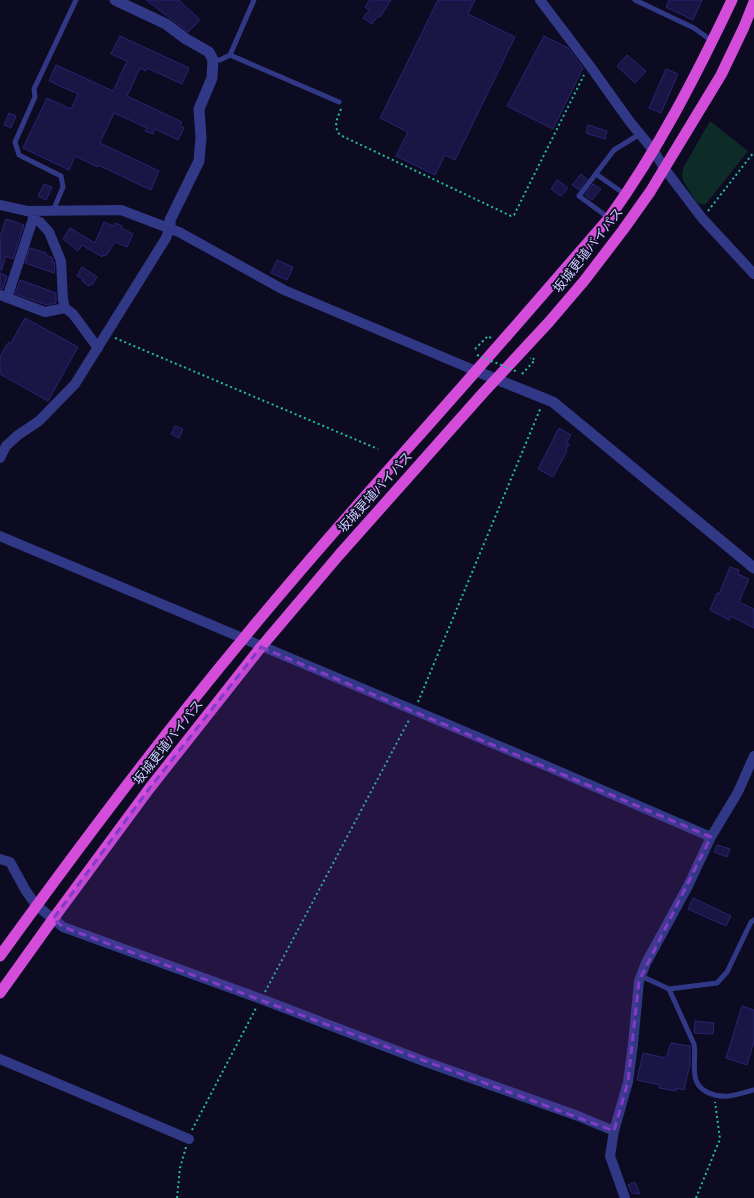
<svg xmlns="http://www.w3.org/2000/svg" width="754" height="1198" font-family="'Archivo Narrow','Noto Sans JP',sans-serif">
<rect width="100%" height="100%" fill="#0c0b22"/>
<!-- green -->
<path fill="#0d2c27" d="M710 121 748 151 706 204H700L696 201 684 182 682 176 683 168Z"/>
<!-- building -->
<path fill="#191545" stroke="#2a2473" d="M146 0H179L199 19V21L188 32Z
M370 0H391L380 17 378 16 372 24 363 18 369 10 365 7Z
M438 0H475L468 14 515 37 455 160 445 155 435 175 396 156 408 132 380 118Z
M669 0H702L693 20 666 7Z
M120 36 189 68 182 84 147 68 146 71 140 68 127 96 182 122 180 126 184 128 178 140 155 129 153 134 145 131 147 128 114 113 100 143 159 171 151 190 98 165V167L75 156 69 170 23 148 47 98 71 109 78 94 49 81 56 65 113 91 127 61 111 54Z
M544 36 568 48 583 68 553 129 507 106Z
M627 55 646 71 635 83 617 66Z
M666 69 678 74 661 113 649 108Z
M9 113 16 116 11 128 4 125Z
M588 125 607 131 605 139 586 133Z
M581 174 587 179 579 190 572 185Z
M557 180 568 188 561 196 551 189Z
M44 184 52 187 46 200 38 196Z
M593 184 601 189 592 200 585 195Z
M6 219 24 225 13 259 6 256 1 271 0 237Z
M104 222 113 226 115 223 122 226 121 228 133 234 127 247 115 242 106 256 103 255 102 257 82 245 78 251 63 239 70 228 95 243Z
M30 248 46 253V255L53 258 52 262H55L54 273 25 263Z
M277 260 293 267 287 280 271 273Z
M82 267 97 277 92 285 90 284 89 286 82 281 83 279 77 276Z
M0 273 7 276 3 289H0Z
M20 280 56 293V303L47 305 15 294Z
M25 318 78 347 48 401 0 374V357L6 346 9 342 11 343Z
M175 426 183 429 179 438 171 434Z
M559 428 571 435 566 443 569 444 566 450 567 451 553 477 538 469Z
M730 567 739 570 738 574 749 579 739 602 754 609V628L731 616 729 620 710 610 717 593 719 594Z
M717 845 730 849 727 857 714 852Z
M693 898 731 916 726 926 688 909Z
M742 1006 754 1010V1041L747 1065 726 1058Z
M695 1021 714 1023 713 1034 694 1033Z
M671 1043 690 1046V1064L684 1090 676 1088V1091L659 1088 660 1085 637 1080 643 1053 666 1058Z
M635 1182 640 1194 632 1193 628 1185Z"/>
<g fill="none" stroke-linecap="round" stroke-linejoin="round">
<!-- path -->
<path stroke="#21bea1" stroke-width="2" stroke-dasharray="2 3" stroke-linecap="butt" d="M341 109C337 119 333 126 340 135L511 216 514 215 584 75
M708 211 754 152
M115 338 378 449
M475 349 488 336 491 338
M522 374 535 360 531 357 530 358
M418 702 541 407
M265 992 410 718
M192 1130 256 1008
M177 1198 180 1168 186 1147
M696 1198 720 1139 715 1102"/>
<!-- service -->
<path stroke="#313886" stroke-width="5" d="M254 0 230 55 339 102
M635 0 694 28 712 41
M213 60H220L230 55
M596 174 626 195
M53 211 63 187 61 176 19 155 15 142 35 97 34 89 76 0
M609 218 579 196 614 150 640 134
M641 976 669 989 694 1044C696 1055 693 1065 695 1076 697 1092 715 1097 729 1096 737 1095 746 1092 754 1090
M669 989 717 983 727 972 751 922 754 920"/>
<!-- minor -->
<path stroke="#313886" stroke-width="10" d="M540 0 590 66 630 122 654 151 664 168 702 218 754 274
M0 205 27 211 121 210 179 232 284 290 476 371
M32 211 33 219 40 222 49 232 61 261 63 300 65 308 73 314 98 348
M0 295 45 312 65 308
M7 298 33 219
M0 458 6 446 18 435 39 421 75 384 166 238 170 227
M0 536 549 767 711 837 738 792 754 756
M0 859 10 862 26 891 36 905 63 927 261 999 426 1062 578 1116 614 1131
M0 1059 189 1139
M625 1198 610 1156 614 1131 628 1082 633 1044 639 981 646 963 688 886 711 837"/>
<!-- tertiary -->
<path stroke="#313886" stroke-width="11" d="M115 0 166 24 186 39 209 52 213 60 212 78 199 109 201 137 199 161 170 220V227
M476 371 553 402 754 568"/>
<!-- trunk -->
<path stroke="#d44dda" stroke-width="11" d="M0 956C78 848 158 741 243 639 318 547 398 460 476 371 521 320 565 269 609 218 658 150 696 76 732 0
M0 993 53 919 149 789 261 647 339 555 483 393 549 322 584 281 623 230 650 192 721 75 744 27 754 2"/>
<!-- path-bridge -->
<path stroke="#21bea1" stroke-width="2" stroke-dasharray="2 3" stroke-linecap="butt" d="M477 355 518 372"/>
</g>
<!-- marked area -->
<path fill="#833cc5" fill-opacity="0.2" stroke="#833cc5" stroke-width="3" stroke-dasharray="8 5" stroke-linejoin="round" d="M261 647 711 837 639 981 628 1082 614 1131 63 927 53 919 149 789Z"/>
<g text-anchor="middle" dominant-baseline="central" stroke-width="3.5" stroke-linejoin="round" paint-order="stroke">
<!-- street labels -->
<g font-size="13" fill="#ccf" stroke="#0c0b22">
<text transform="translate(588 250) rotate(-52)">坂城更埴バイパス</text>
<text transform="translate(375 492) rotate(-48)">坂城更埴バイパス</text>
<text transform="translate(168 742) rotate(-52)">坂城更埴バイパス</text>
</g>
</g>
</svg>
